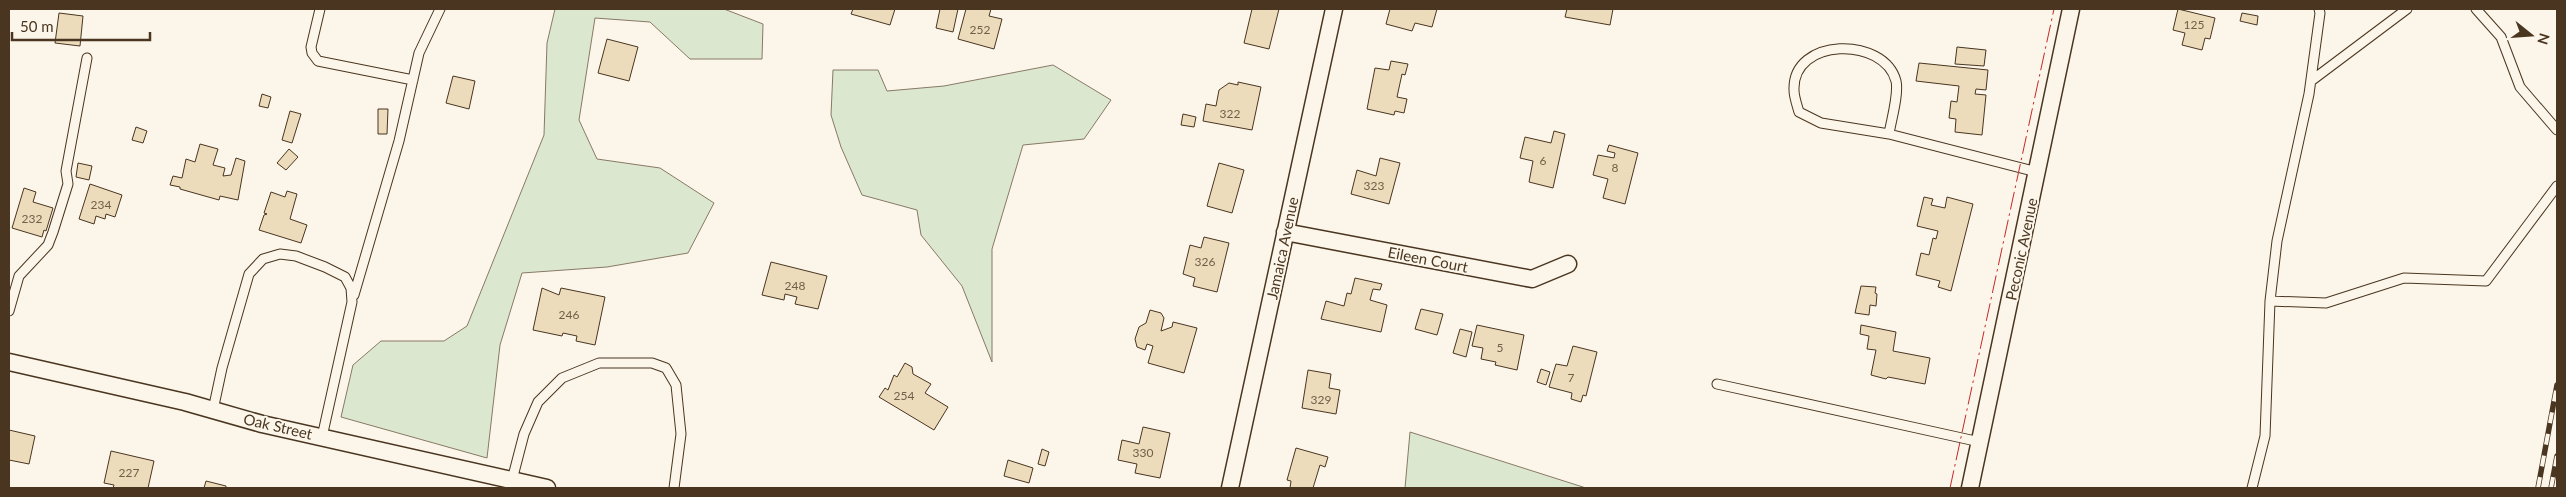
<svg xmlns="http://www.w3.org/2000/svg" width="2566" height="497" font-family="Lato,sans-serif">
<rect width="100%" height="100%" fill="#fbf6e9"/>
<!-- green -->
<path fill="#dce7d0" stroke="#887966" d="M555 9H724L763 24 762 59H690L650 22 595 18 579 120 597 159 660 168 714 203 688 253 607 267 522 273 500 345 487 458 341 417 353 365 381 341H444L467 326 544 135 547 43Z
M1053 65 1111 100 1084 139 1023 145 992 249V362L962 286 921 235 917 210 862 195 841 147 831 115 833 70H878L887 91 944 86Z
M1410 432 1586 488H1405Z"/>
<!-- building -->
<path fill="#ecdcbc" stroke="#4a3520" d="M853 9H895L890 25 851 14Z
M940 9H958L953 32 936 28Z
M966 9H991L989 16 1002 19 994 49 958 39Z
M1252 9H1279L1269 49 1244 43Z
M1390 9H1437L1432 27 1415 23 1412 31 1386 24Z
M1567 9H1613L1610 25 1565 17Z
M2178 9 2215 18 2210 39 2205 38 2202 50 2182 45 2185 33 2173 30Z
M59 13 83 16 80 46 55 43Z
M2242 13 2258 16 2257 25 2240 21Z
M607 39 638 47 629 81 598 73Z
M1957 47 1986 50 1984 66 1955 64Z
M1391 61 1408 64 1405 75 1402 74 1397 97 1407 99 1404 113 1395 111 1394 115 1367 109 1375 68 1389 70Z
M1919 63 1988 70 1986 90 1976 89 1975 94 1986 95 1982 135 1955 132 1956 119 1949 118 1951 101 1957 102 1959 86 1916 81Z
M453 76 475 81 469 109 446 103Z
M1238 82 1261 87 1252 130 1203 121 1206 104 1216 106 1219 90 1229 83 1238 85Z
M262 94 271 97 268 108 259 106Z
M378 109H388L387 134H378Z
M290 111 301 114 292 143 282 140Z
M1183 114 1196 117 1194 127 1181 125Z
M136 127 147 131 143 143 132 140Z
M1554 131 1565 134 1553 188 1529 182 1533 161 1520 158 1525 137 1551 143Z
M200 144 218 149 213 165 225 168 223 176 231 175 236 158 245 161 238 200 220 196 219 200 180 189V187L170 185 173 176 182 178 186 159 195 162Z
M1609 145 1638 153 1625 204 1603 198 1608 179 1593 175 1598 155 1614 158 1615 153 1607 151Z
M289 149 298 157 286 170 277 163Z
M1380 158 1400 163 1389 204 1351 194 1357 170 1376 176Z
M78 163 92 166 89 180 76 177Z
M1219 163 1244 170 1232 213 1207 206Z
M90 184 122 195 115 217 106 214 105 219 96 216 94 224 79 219Z
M24 188 36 192 33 202 53 208 46 231 44 230 42 237 12 228Z
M287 191 297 194 290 219 307 225 301 243 259 230 264 215 267 214 264 213 271 192 285 197Z
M1924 197 1933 199 1931 205 1945 208 1947 197 1973 204 1951 291 1938 287 1940 281 1916 275 1921 253 1929 255 1933 238 1936 239 1938 231 1917 226Z
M1204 237 1229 243 1217 292 1193 286 1195 278 1183 274 1190 245 1201 248Z
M771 262 827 276 818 309 795 304 797 297 785 294 784 300 762 295Z
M1355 278 1382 284 1380 290 1373 289 1370 300 1387 305 1381 332 1321 319 1326 301 1344 306 1347 293 1351 294Z
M1861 286 1876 287 1875 293 1877 294 1876 306 1870 305 1869 315 1855 313Z
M542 288 559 295 561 288 605 297 595 345 576 341 577 336 563 333 562 336 533 330Z
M1421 309 1443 314 1437 335 1415 329Z
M1150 310 1161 313 1164 318 1161 331 1172 327 1173 322 1197 328 1184 373 1148 363 1153 346 1147 344 1145 350 1137 347 1135 339 1139 327 1146 323Z
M1477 325 1524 335 1517 370 1495 365 1496 362 1481 359 1483 348 1472 346Z
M1861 325 1896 332 1893 351 1930 358 1925 384 1888 377 1886 379 1871 375 1876 350 1867 349 1869 336 1860 334Z
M1460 329 1472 332 1466 357 1453 353Z
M1573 346 1597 352 1586 396 1583 395 1581 402 1571 399 1572 393 1549 387 1556 364 1567 366Z
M905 363 912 367 913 374 931 384 925 393 948 407 934 430 879 397 885 388 888 390 894 375 897 377Z
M1541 369 1550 372 1546 385 1537 382Z
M1308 370 1331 374 1329 388 1340 390 1336 414 1302 408Z
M1143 427 1170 433 1160 478 1135 473 1137 464 1118 460 1122 440 1139 444Z
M9 430 35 436 29 464 9 460Z
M1296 448 1328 457 1325 467 1320 465 1313 488H1290L1291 481 1287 480Z
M1042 449 1049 452 1045 466 1038 464Z
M111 451 154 461 148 488H113L114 485 104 483Z
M1008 460 1033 468 1029 483 1004 476Z
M206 481 226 486V488H204Z"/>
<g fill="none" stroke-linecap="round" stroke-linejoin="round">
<defs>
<path id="lane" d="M320 9 311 47 312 53 318 61 413 80
M2476 9 2501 37 2520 87 2557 130
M2311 81 2407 9
M1889 134C1891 121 1899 94 1896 81 1884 36 1792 37 1794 90 1794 97 1797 105 1799 112L1821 123 1889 134 2037 172
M354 295 399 141 419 53 440 9
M2270 301 2326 303 2404 278 2486 281 2557 186
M9 311 19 276 48 245 53 232 68 184 66 171 87 58
M1717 384 1980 442
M213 410 222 368 249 274 263 259 280 254 296 256 325 267 345 277 351 288 352 302 322 437
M512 480 524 434 538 402 562 378 599 363H652L666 368 676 385 681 434 674 488
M2252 488 2265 436 2270 301 2277 241 2309 94 2320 13 2319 9"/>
<path id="street" d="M1285 232 1532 279 1568 264
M9 362 185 402 262 424 547 488
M1230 488 1334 9
M1970 488 2071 9"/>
</defs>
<!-- lane casing -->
<use href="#lane" stroke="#4a3520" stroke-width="11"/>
<!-- street casing -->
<use href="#street" stroke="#4a3520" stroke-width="19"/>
<!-- lane -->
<use href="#lane" stroke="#fbf6e9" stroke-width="9"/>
<!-- street -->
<use href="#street" stroke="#fbf6e9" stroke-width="16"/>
<defs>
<path id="rail" d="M2538 488 2557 385
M2551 488 2557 456"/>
</defs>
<!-- rail casing -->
<use href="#rail" stroke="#4a3520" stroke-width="5.5"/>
<!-- rail -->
<use href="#rail" stroke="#fbf6e9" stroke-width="4" stroke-dasharray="11" stroke-linecap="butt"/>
<!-- power -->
<path stroke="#c62828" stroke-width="1" stroke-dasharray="18 4 2.5 4" stroke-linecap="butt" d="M1950 488 2054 9"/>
</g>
<g text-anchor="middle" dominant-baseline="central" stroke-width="4" stroke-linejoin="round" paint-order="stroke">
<!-- number labels -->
<g font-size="12" fill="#725f47">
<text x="2194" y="24">125</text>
<text x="980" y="29">252</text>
<text x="1230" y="113">322</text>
<text x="1543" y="160">6</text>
<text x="1615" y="167">8</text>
<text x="1374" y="185">323</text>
<text x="101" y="204">234</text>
<text x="32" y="218">232</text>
<text x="1205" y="261">326</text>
<text x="795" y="285">248</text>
<text x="569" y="314">246</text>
<text x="1500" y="347">5</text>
<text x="1571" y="377">7</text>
<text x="904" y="395">254</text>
<text x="1321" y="399">329</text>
<text x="1143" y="452">330</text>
<text x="129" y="472">227</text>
</g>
<!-- street labels -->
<g font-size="15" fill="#4a3520" stroke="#fbf6e9">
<text transform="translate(1282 248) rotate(-78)">Jamaica Avenue</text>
<text transform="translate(2021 249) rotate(-78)">Peconic Avenue</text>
<text transform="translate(1428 259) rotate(11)">Eileen Court</text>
<text transform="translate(278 426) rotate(13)">Oak Street</text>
</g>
</g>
<!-- border -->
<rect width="2566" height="497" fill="none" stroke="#4a3520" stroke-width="20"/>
<!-- north arrow -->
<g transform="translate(2531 35) rotate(107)" stroke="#fbf6e9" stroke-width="4" paint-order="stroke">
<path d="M0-4L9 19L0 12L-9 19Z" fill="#4a3520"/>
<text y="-8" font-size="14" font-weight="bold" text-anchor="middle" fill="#4a3520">N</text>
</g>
<!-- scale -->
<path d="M12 32v8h138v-8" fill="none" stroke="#4a3520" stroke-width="2.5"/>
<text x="20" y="32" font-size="15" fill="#4a3520" stroke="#fbf6e9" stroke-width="4" paint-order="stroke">50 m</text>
</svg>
